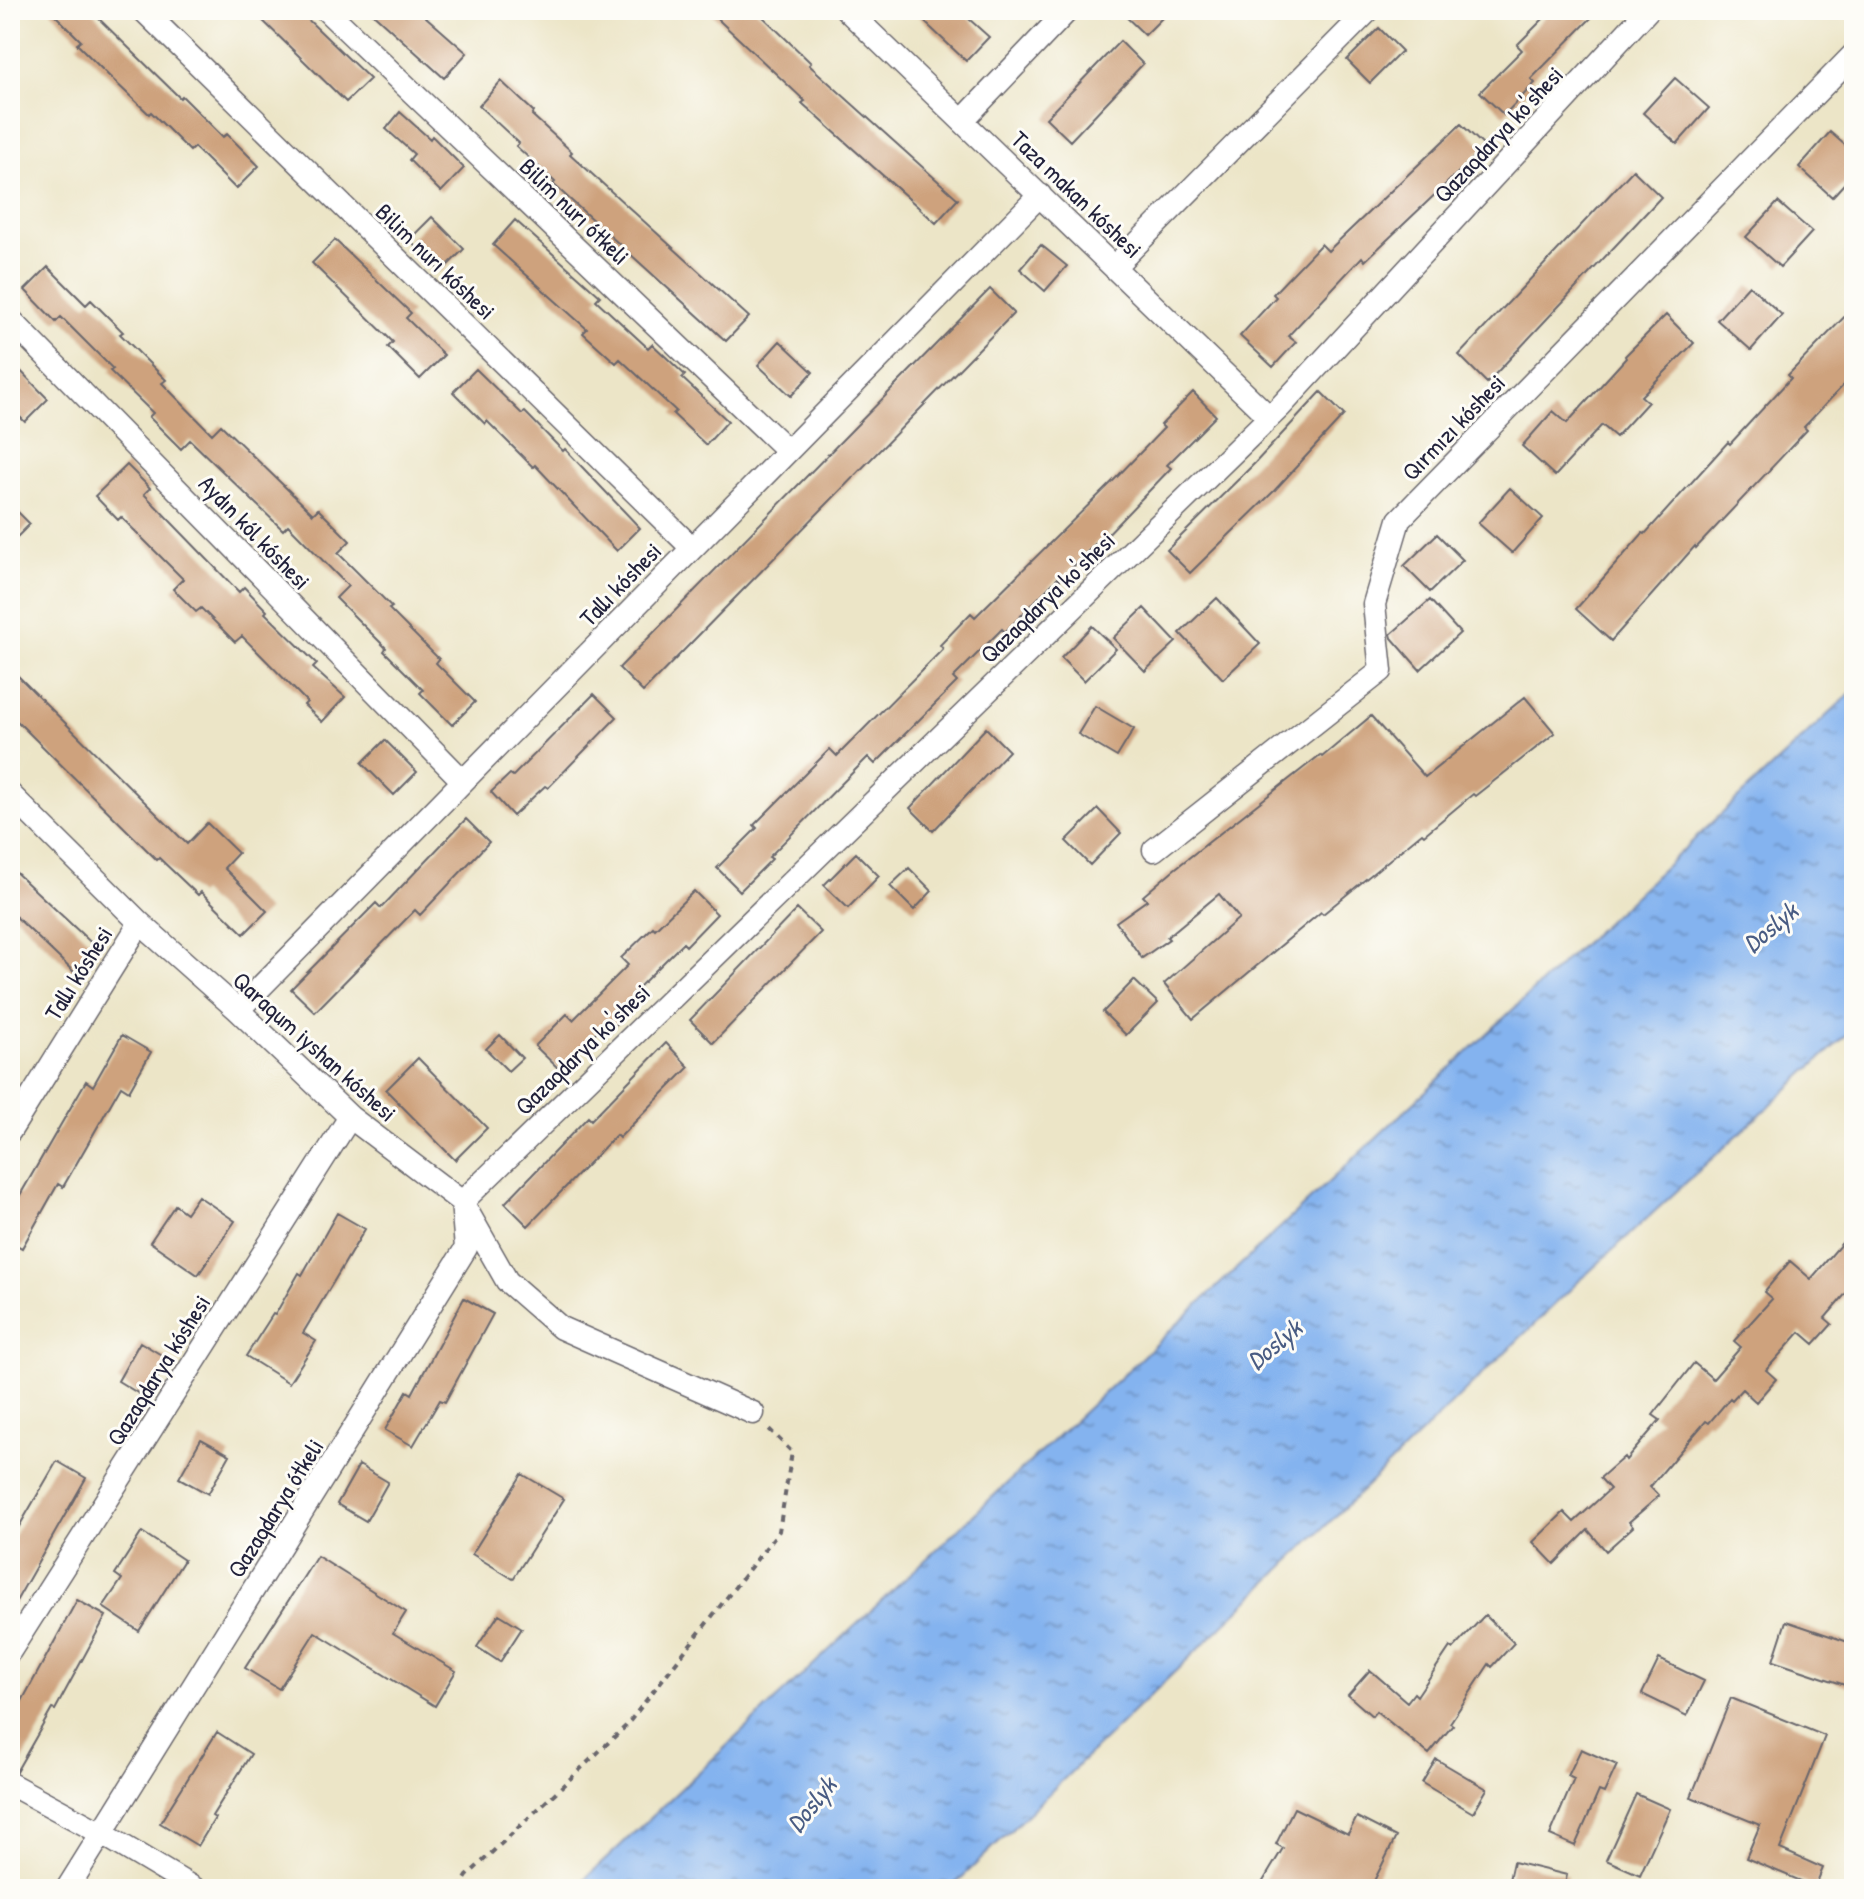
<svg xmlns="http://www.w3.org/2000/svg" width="1864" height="1899" font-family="'Patrick Hand',sans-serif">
<defs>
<pattern id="water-ripples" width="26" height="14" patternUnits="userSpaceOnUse" patternTransform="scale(2)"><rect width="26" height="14" fill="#84b3ef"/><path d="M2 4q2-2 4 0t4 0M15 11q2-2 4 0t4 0" fill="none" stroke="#6c91c3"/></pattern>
</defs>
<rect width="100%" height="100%" fill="#fdfcf7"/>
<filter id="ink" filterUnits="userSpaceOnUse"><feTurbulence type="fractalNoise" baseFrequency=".0125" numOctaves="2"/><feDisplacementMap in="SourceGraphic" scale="16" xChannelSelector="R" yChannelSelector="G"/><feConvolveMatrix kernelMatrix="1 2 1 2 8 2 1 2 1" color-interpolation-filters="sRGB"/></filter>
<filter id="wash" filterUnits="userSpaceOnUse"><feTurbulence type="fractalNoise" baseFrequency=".006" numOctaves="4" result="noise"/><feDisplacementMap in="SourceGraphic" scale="32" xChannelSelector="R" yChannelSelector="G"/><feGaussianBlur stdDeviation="1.8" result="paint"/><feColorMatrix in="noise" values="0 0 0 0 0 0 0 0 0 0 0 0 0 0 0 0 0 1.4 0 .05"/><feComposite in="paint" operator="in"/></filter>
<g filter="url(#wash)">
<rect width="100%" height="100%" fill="#ece5c7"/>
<!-- water -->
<path fill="url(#water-ripples)" stroke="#536a95" stroke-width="2" d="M1854 690V1028L1579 1281 950 1889H574Z"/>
<g id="blocks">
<!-- building -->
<path fill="#cea27d" d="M50 10H90L180 98 182 96 223 137 227 134 259 166 236 189 194 147 190 151 151 112 149 114 109 76 77 44 81 41Z
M252 10H298L370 79 346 102Z
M369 10H418L467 53 444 78Z
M708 10H756L811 63 809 65 958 199 936 223 802 103 805 101Z
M912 10H959L989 37 966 61Z
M1119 10H1170L1145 35Z
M1552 10H1599L1531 79 1535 83 1504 115 1480 92 1522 50 1517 45Z
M1379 28 1402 51 1370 83 1347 60Z
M1120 41 1143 64 1070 141 1046 118Z
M1675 78 1709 108 1677 144 1643 113Z
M501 81 534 112 532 115 572 152 570 154 749 317 726 341 553 184 555 182 516 146 519 143 479 106Z
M400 112 430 139 432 136 464 168 441 192 409 160 414 154 386 129Z
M1461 124 1485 147 1365 261 1362 257 1288 336 1296 342 1273 367 1240 336 1276 297 1273 294 1321 244 1328 251Z
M1830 132 1854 153V173L1832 197 1799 167Z
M1633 170 1661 197 1487 383 1459 355Z
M1778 202 1812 232 1780 267 1746 237Z
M432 217 464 249 441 272 409 240Z
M515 220 600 296 596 300 648 348 652 344 685 375 682 378 728 421 706 445 673 414 676 411 620 359 616 363 583 333 587 329 493 245Z
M335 240 411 313 406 318 444 355 420 379 388 347 393 342 312 263Z
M1041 245 1067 266 1045 291 1020 269Z
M48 267 86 305 91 300 123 332 120 334 166 380 162 383 212 434 221 425 313 514 318 509 350 541 338 553 392 607 389 609 439 659 436 663 475 702 452 725 420 693 423 690 384 651 386 648 336 598 348 586 288 525 283 530 190 440 181 449 149 417 153 413 110 371 113 369 61 317 56 322 25 290Z
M1749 285 1782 315 1751 350 1717 320Z
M990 289 1014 313 643 692 619 668Z
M1854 307V374L1804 427 1807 430 1696 548 1695 546 1611 641 1576 609 1643 533 1645 534 1728 442 1730 444 1791 378 1788 375Z
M1666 315 1694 343 1641 396 1648 402 1616 437 1602 425 1555 476 1522 446 1553 411 1567 423 1626 358 1625 356Z
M780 341 813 372 791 396 758 365Z
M10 360 48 399 25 422 10 407Z
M476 369 522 414 525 412 563 451 565 449 640 528 617 551 535 465 533 467 487 421 485 424 453 392Z
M1193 392 1216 416 1167 465 1171 468 1101 541 1100 539 1060 580 1058 578 1005 632 1002 629 953 678 957 682 875 764 868 757 769 857 772 859 740 891 717 868 757 828 754 825 830 749 837 756 943 649 940 645 971 613 975 617 1116 478 1164 428 1161 425Z
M1321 392 1344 415 1274 491 1190 573 1167 550 1255 463Z
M127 465 150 488 144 494 239 592 244 587 267 611 265 613 317 664 313 668 345 697 322 722 304 705 307 702 242 636 235 642 201 608 196 612 173 589 183 579 121 517 118 520 95 496Z
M1510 488 1543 518 1512 553 1478 523Z
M10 504 30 524 10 544Z
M1437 534 1463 560 1430 592 1404 566Z
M1217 598 1260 644 1223 679 1180 633Z
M1430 600 1460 633 1420 670 1392 638 1391 634Z
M1144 608 1176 642 1145 671 1113 638Z
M1092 626 1116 649 1084 681 1061 658Z
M10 668 187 844 207 823 238 853 224 868 267 911 244 934 201 892 198 895 159 858 157 860 10 714Z
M594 694 617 717 548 788 545 786 513 816 491 792 510 774 513 776Z
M1525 697 1555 733 1475 796 1473 794 1424 835 1422 833 1323 914 1321 912 1193 1019 1164 984 1239 918 1219 894 1167 937 1169 939 1142 958 1116 922 1147 900 1143 896 1172 871 1320 755 1322 757 1371 716 1425 777Z
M1095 706 1134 729 1117 757 1078 734Z
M986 728 1009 751 933 831 910 808Z
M385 740 417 772 394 795 362 763Z
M1098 809 1121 833 1090 865 1066 841Z
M466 819 489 842 420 915 415 910 315 1012 291 989 376 903 381 908Z
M856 853 879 876 848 908 824 885Z
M10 867 100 951 76 974 10 911Z
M909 868 932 891 914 910 890 886Z
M694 891 717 914 686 946 683 943 632 994 639 1001 607 1033 601 1027 559 1069 535 1046 567 1014 573 1020 628 965 621 958 653 927 655 929Z
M797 909 821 932 713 1043 690 1020Z
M1134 980 1158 1003 1126 1035 1103 1012Z
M122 1035 151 1052 129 1091 121 1086 63 1187 58 1184 22 1248 10 1241V1202L15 1192 20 1195 86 1081 93 1086Z
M500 1035 522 1058 508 1071 486 1049Z
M666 1043 689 1067 619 1138 616 1135 528 1226 505 1203 588 1117 591 1120Z
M418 1058 487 1128 455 1160 386 1090Z
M198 1196 235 1221 198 1275 150 1242 175 1205 186 1213Z
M337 1213 365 1229 303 1333 316 1341 289 1383 246 1356 273 1314 275 1315 299 1273 302 1275Z
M1854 1229V1284L1825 1318 1832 1324 1814 1344 1800 1332 1766 1370 1776 1379 1756 1402 1742 1389 1732 1400 1730 1398 1709 1423 1706 1421 1687 1443 1650 1487 1659 1496 1629 1522 1633 1527 1606 1551 1588 1530 1554 1564 1533 1542 1564 1512 1574 1522 1610 1489 1600 1478 1624 1457 1626 1460 1660 1420 1653 1415 1694 1363 1713 1379 1741 1347 1734 1341 1772 1299 1764 1292 1790 1261 1811 1279Z
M464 1298 493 1314 445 1402 440 1400 413 1446 385 1430 407 1391 412 1394Z
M140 1342 168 1359 146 1398 118 1381Z
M201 1439 230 1455 208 1494 179 1478Z
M57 1461 86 1478 10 1612V1542Z
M359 1465 388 1482 366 1521 337 1504Z
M522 1474 564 1499 513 1579 472 1554Z
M142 1532 184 1560 139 1631 103 1607 122 1579 115 1574Z
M317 1556 406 1612 393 1633 456 1671 435 1706 315 1632 279 1689 245 1668Z
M77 1600 106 1616 55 1710 52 1709 16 1772 10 1770V1723Z
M499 1614 522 1628 500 1662 477 1647Z
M1485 1615 1514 1643 1492 1667 1489 1664 1450 1723 1453 1725 1429 1754 1376 1711 1372 1716 1348 1695 1370 1670 1407 1702 1414 1693 1417 1696 1450 1647 1453 1649Z
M1786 1621 1854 1644V1688L1773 1661Z
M1659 1659 1704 1681 1687 1716 1642 1694Z
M1731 1698 1825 1736 1780 1849 1823 1868 1815 1887 1746 1858 1760 1825 1691 1797Z
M217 1732 251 1754 212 1816 215 1818 198 1846 160 1823Z
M1581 1749 1617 1765 1604 1793 1599 1791 1575 1846 1550 1835 1574 1779 1568 1776Z
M1436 1759 1487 1789 1473 1813 1422 1783Z
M1636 1794 1670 1809 1640 1875 1606 1860Z
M1294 1808 1348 1834 1357 1817 1396 1837 1370 1889H1273L1262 1883 1283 1848 1276 1844Z
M1513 1862 1567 1875 1564 1889H1507Z"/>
</g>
</g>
<g filter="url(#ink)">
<use href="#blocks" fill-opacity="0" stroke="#69666c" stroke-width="2"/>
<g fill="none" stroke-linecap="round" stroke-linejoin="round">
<defs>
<path id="minor" d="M143 10 692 548
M326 10 787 450
M847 10 1269 417
M963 120 1068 10
M1114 267 1369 10
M10 319 463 781
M10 794 140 923 238 1010 350 1117 462 1202 507 1281 561 1328 753 1413
M1154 850 1381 671 1374 604 1399 520 1854 54
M238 1010 1040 195
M10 1131 140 923
M10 1651 350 1117
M10 1784 103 1834 195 1889
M67 1889 466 1248 462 1202 1281 406 1648 10"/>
</defs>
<!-- minor casing -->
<use href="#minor" stroke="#69666c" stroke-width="25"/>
<!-- path -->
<path stroke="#69666c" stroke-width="4" stroke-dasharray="6 6" stroke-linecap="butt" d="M459 1889 467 1876 626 1726 779 1531 792 1452 766 1426"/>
<!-- minor -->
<use href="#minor" stroke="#fff" stroke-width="22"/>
</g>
</g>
<g text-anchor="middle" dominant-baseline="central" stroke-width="6" stroke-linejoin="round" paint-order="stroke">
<!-- street labels -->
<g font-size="24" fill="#22223b" stroke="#fdfcf7">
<text transform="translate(1498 134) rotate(-47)">Qazaqdarya ko'shesi</text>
<text transform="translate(1077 194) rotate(44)">Taza makan kóshesi</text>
<text transform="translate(575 211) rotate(44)">Bilim nurı ótkeli</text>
<text transform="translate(436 261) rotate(44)">Bilim nurı kóshesi</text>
<text transform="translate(1453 427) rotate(-46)">Qırmızı kóshesi</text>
<text transform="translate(255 532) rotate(46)">Aydın kól kóshesi</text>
<text transform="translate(620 584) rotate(-46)">Tallı kóshesi</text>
<text transform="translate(1047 597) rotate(-44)">Qazaqdarya ko'shesi</text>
<text transform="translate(78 973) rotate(-58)">Tallı kóshesi</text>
<text transform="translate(315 1046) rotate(42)">Qaraqum iyshan kóshesi</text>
<text transform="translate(582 1049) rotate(-44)">Qazaqdarya ko'shesi</text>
<text transform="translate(158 1370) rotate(-58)">Qazaqdarya kóshesi</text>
<text transform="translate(275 1508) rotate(-58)">Qazaqdarya ótkeli</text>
</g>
<!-- water labels -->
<g font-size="26" font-style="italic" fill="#495c83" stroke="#fdfcf7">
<text transform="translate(1770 927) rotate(-40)">Doslyk</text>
<text transform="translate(1274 1344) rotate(-40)">Doslyk</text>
<text transform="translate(811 1804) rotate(-51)">Doslyk</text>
</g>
</g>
<!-- margin -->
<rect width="1864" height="1899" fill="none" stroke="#fdfcf7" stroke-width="40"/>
</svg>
